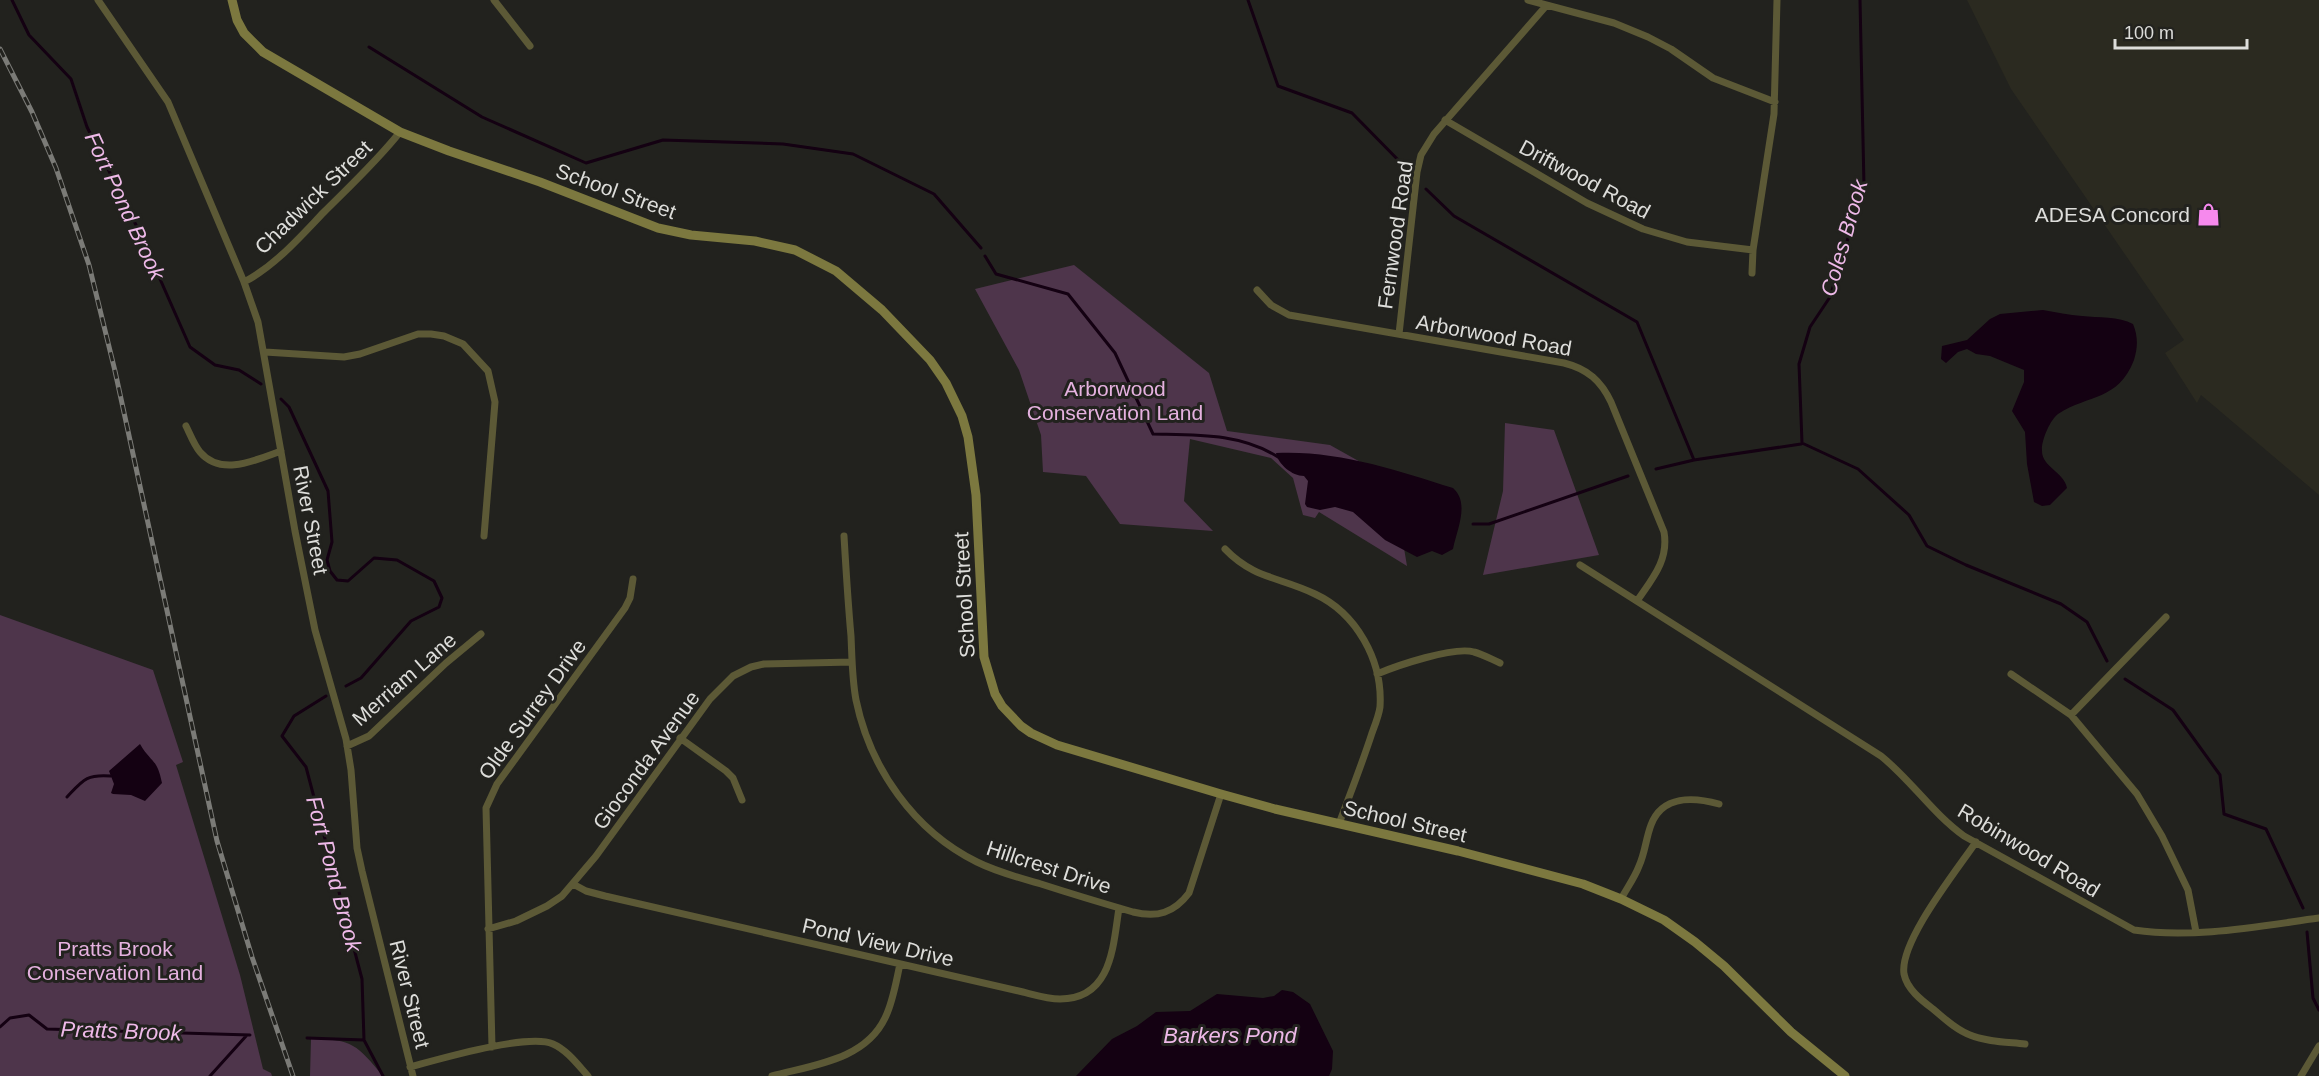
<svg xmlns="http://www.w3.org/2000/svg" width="2319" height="1076" font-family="Helvetica,sans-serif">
<rect width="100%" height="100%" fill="#22221e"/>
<!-- built -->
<path fill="#2b2a20" d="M1967 0H2319V495L2201 395 2197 403 2165 353 2184 340 2011 89Z"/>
<!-- green -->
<path fill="#4e354b" d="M1074 265 1209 373 1227 431 1330 445 1430 501 1404 548 1407 566 1319 512 1315 518 1303 515 1293 478 1271 458 1190 439 1184 501 1213 531 1120 524 1086 476 1043 472 1041 435 1019 370 975 289Z
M1505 423 1554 430 1599 555 1483 575 1503 491Z
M0 615 153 670 183 762 176 765 240 975 263 1069 271 1073 272 1076H0Z
M311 1039C353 1039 357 1045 383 1076H310Z"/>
<!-- water -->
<path fill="#140112" d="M2043 310C2056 312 2069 315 2082 316 2098 318 2119 316 2133 324 2138 336 2138 347 2134 360 2118 401 2089 394 2058 414 2050 420 2041 441 2042 451 2042 467 2064 472 2067 488L2050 505 2042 506 2034 502 2027 464 2025 432 2012 411 2024 382V370L1990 356 1976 354 1967 349 1958 352 1946 363 1941 359 1942 346 1967 340 1990 319 2000 314Z
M1276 453C1337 450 1396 470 1453 488 1470 503 1457 529 1453 549L1442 555 1432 551 1417 557 1385 540 1353 512 1335 507 1320 510 1307 507 1305 504 1308 481 1304 476C1292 476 1278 464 1276 453Z
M140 744C151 763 157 758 162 783L145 801 131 795 113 794 111 793 114 784 109 771Z
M1282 990 1293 992 1310 1004 1333 1051 1332 1069 1329 1076H1076L1112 1039 1137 1026 1156 1012 1190 1011 1217 994 1263 998 1274 996Z"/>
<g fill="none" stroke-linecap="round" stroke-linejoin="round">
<!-- stream -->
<path stroke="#140112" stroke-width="3" d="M12 0 29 35 71 79 87 127 138 229 190 347 215 365 239 370 261 384
M1248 0 1278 86 1352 113 1409 171
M1860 0 1864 186 1830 297 1810 327 1799 364 1802 443 1858 469 1909 515 1927 546 1966 565 2061 604 2087 622 2107 661
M369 47 482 117 586 163 663 140 783 144 853 154 934 194 981 248
M1426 189 1454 216 1637 322 1694 460
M985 256 996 274 1068 294 1115 353 1153 434C1197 435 1240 433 1278 457
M281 399 289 407 328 491 332 542 327 560 330 571 337 580 348 581 374 558 397 560 434 581 442 598 439 607 411 621 361 678 346 686
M1656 469 1694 460 1801 444
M1473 524H1489L1628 476
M2125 679 2173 710 2220 775 2224 814 2266 829 2303 908
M326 696 294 716 282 736 306 767 362 979 364 1040 383 1076
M67 797C83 780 86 774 111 776
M2307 932 2313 998 2319 1010
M0 1027 10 1018 29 1015 47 1029 250 1035
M307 1038 364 1040
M210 1076 247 1035"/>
<!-- street -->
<path stroke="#5c5936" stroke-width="7" d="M98 0 168 102 244 282 258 322 295 531 315 630 346 739 351 770 357 848 362 871 413 1076
M494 0 530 46
M1528 0 1614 23 1648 37 1671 49 1713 78 1775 102
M1445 120 1587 203 1643 229 1687 242 1753 250
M1752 273 1753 250 1774 114 1777 0
M244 282C275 266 300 237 324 212 350 186 377 161 400 132
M1257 290 1271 305 1289 315 1564 363C1588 369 1601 381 1611 402L1664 532C1669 560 1652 579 1637 601
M1399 334 1417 172 1421 155 1434 134 1546 6
M265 352 344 357 360 354 418 334H431L444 336 463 344 488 371 495 402 484 536
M186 426C190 434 194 445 200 452 221 477 256 460 281 451
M844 536C846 570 848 603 851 636 852 657 852 679 856 700 870 768 914 831 977 862 997 872 1020 878 1041 884 1072 894 1102 903 1133 912 1157 918 1174 913 1189 893L1221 794
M1225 549C1254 579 1280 577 1315 594 1356 613 1383 660 1380 707 1379 715 1375 725 1372 733 1362 764 1350 794 1339 824
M1580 565 1881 756C1911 780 1933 814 1964 836L2134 930C2193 939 2260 926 2319 918
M1377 674C1396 666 1454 646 1474 652 1482 654 1491 659 1500 663
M2011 674 2071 715 2137 794 2162 836 2188 890 2196 932
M2071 715 2166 617
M680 738 726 771 733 778 742 800
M347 746 369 736 446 663 481 634
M1976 842C1957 870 1899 942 1904 974 1907 989 1921 1000 1933 1009 1944 1018 1956 1030 1970 1035 1987 1042 2007 1042 2025 1044
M573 884 586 891 605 896 1023 992C1035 995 1048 999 1060 999 1112 999 1113 946 1119 908
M1621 899C1627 888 1635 877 1639 866 1645 853 1646 838 1651 825 1662 795 1694 797 1719 804
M488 929 516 921 547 906 562 896 596 856 710 699 733 676 751 667 764 664 852 662
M492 1047 486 808 497 784 625 608 630 598 633 579
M410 1067C440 1059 528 1033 553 1044 567 1050 578 1065 588 1076
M772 1076C813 1065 865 1060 885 1018 893 1002 896 982 900 964
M2301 1076 2319 1046"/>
<!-- secondary -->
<path stroke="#7c783f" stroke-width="9" d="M232 0 237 20 244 33 263 52 400 132 449 151 540 182 658 228 691 235 755 241 795 250 836 271 882 310 930 360 946 383 962 416 968 437 976 495 984 657 995 694 1002 706 1021 726 1031 733 1057 745 1221 794 1275 809 1458 851 1583 884 1621 899 1664 920 1695 942 1724 966 1791 1032 1845 1076"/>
<defs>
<path id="rail" d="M0 49 32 112 56 168 89 265 115 371 217 841 252 957 293 1076"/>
</defs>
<!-- rail casing -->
<use href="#rail" stroke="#7b7b77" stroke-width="5"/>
<!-- rail -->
<use href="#rail" stroke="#22221e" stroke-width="3" stroke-dasharray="9" stroke-linecap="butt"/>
</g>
<!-- icons -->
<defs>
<symbol id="shop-bare" viewBox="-9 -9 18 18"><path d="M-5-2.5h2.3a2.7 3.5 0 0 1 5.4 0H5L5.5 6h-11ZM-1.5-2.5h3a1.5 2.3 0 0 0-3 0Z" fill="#f689ed" stroke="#22221e" stroke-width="2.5" paint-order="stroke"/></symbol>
</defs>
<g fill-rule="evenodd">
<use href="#shop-bare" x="2192" y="198" width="33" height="33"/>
</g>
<g text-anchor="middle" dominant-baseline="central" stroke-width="6" stroke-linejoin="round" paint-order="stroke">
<!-- street labels -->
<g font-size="21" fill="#ddddda" stroke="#22221e">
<text transform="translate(1585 179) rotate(28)">Driftwood Road</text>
<text transform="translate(616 191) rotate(20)">School Street</text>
<text transform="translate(313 197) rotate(-44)">Chadwick Street</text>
<text transform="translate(1395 235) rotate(-82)">Fernwood Road</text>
<text transform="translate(1494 335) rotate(10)">Arborwood Road</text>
<text transform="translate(311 520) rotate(79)">River Street</text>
<text transform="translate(964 595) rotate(-93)">School Street</text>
<text transform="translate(404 679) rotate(-41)">Merriam Lane</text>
<text transform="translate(532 709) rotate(-54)">Olde Surrey Drive</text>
<text transform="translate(646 760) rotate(-54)">Gioconda Avenue</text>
<text transform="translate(1405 821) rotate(13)">School Street</text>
<text transform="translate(2029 850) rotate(31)">Robinwood Road</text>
<text transform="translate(1049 867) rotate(18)">Hillcrest Drive</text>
<text transform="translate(878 942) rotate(13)">Pond View Drive</text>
<text transform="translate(410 994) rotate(76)">River Street</text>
</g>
<!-- poi labels -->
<g font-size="21" fill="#ddddda" stroke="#22221e" text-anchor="end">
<text x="2190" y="214">ADESA Concord</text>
</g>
<!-- park labels -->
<g font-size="21" fill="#e5b1df" stroke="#22221e">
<text x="1115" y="388">Arborwood<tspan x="1115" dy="24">Conservation Land</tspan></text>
<text x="115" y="948">Pratts Brook<tspan x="115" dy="24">Conservation Land</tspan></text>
</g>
<!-- water labels -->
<g font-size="22" font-style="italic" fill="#eeb9e8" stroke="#22221e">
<text transform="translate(125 206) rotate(65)">Fort Pond Brook</text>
<text transform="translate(1844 238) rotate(-74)">Coles Brook</text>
<text transform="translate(334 874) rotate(75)">Fort Pond Brook</text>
<text transform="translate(121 1031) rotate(2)">Pratts Brook</text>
<text x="1230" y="1035">Barkers Pond</text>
</g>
</g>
<!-- scale -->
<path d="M2115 39v9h132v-9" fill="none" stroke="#ddddda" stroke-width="3"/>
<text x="2124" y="39" font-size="18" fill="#ddddda" stroke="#22221e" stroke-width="4.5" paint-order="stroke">100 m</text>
</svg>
